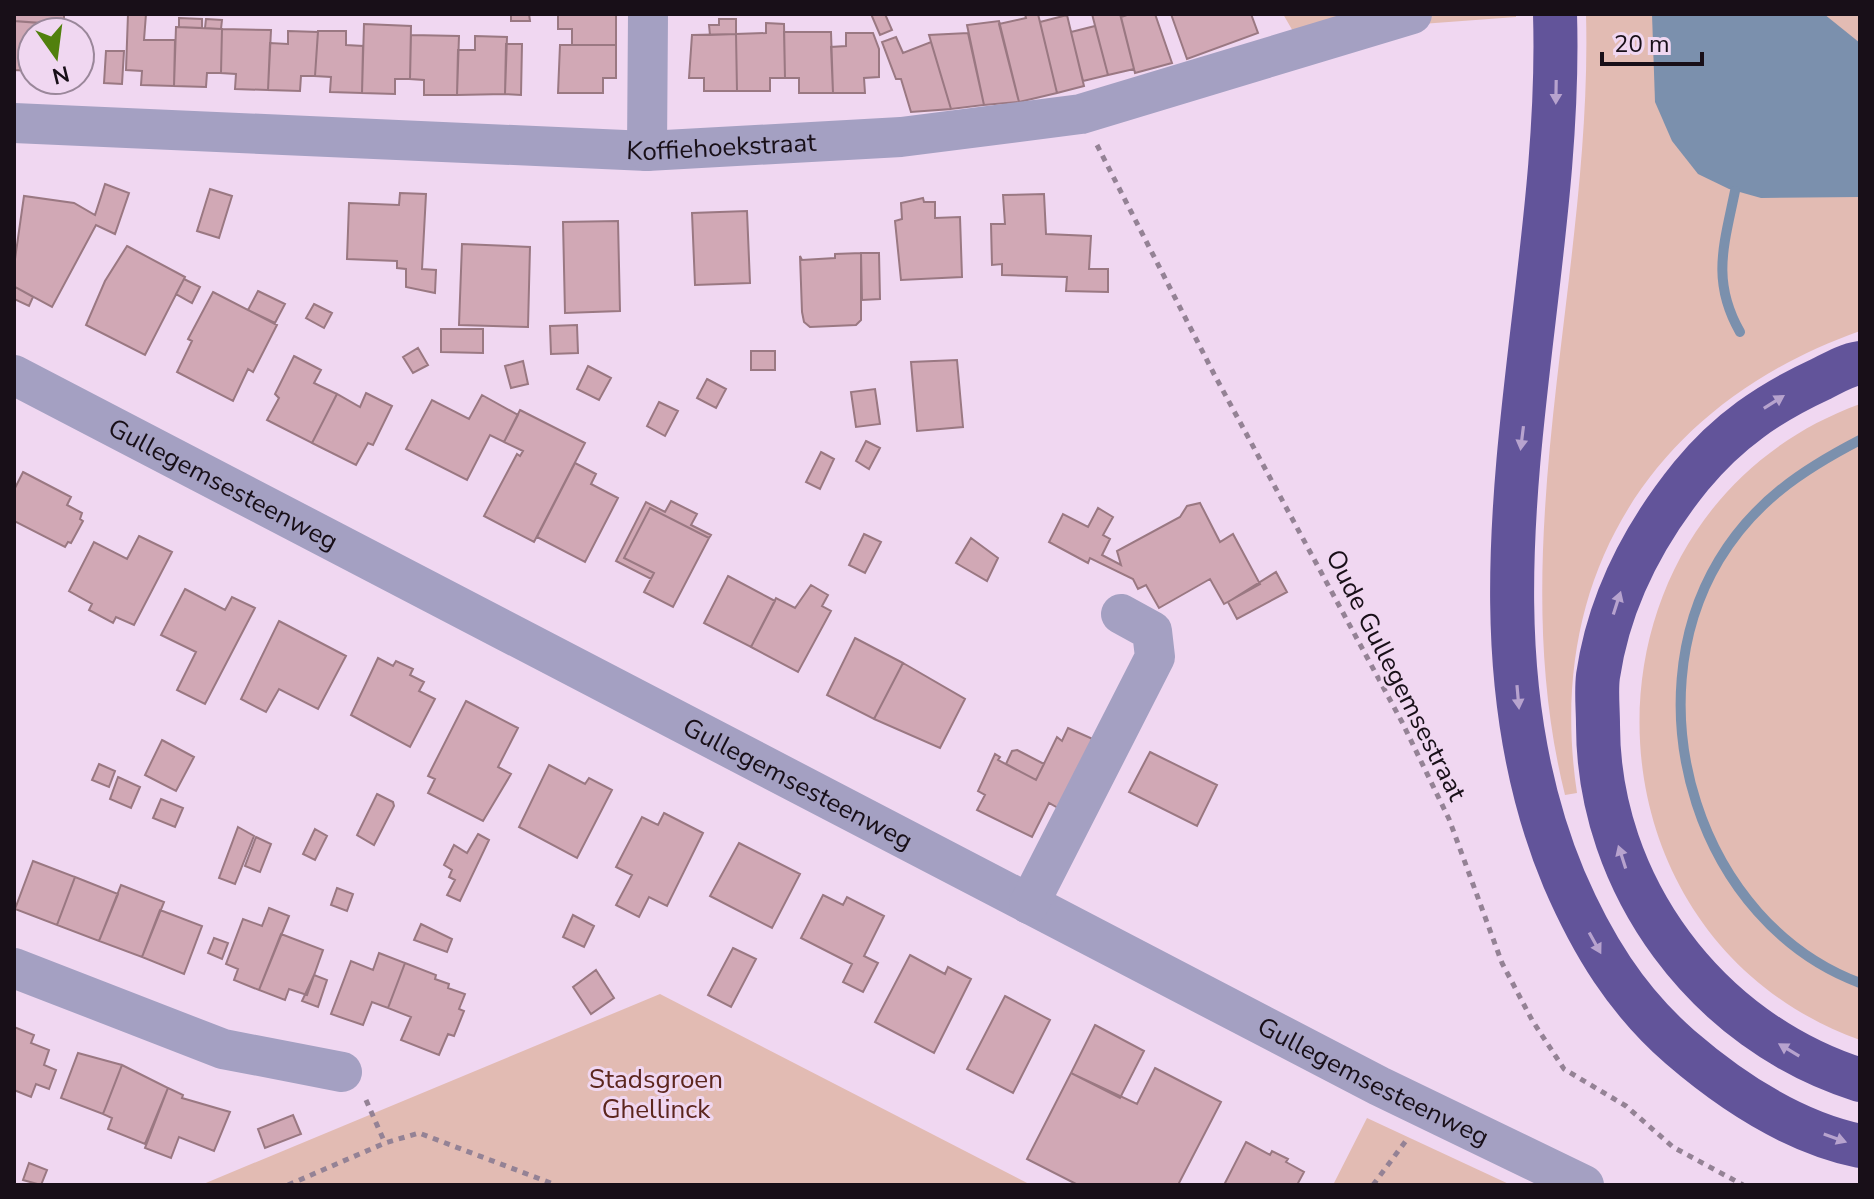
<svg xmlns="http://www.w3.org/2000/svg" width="1874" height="1199" font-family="'Nunito Sans',sans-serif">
<rect width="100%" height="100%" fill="#f0d7f1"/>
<!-- green -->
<path fill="#e2bbb3" d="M1283 14H1359L1294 33Z
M1405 14H1516V17L1408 25Z
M1586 14H1860V331C1654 404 1544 575 1577 793L1565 795C1501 538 1593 274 1586 14Z
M1860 404V1040C1566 934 1566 511 1860 404Z
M660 994 1031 1185H201Z
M1367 1118 1511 1185H1333Z"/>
<!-- water -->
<path fill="#7b90ad" d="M1652 14H1824L1860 43V197L1761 198 1729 189 1698 174 1672 141 1655 102Z"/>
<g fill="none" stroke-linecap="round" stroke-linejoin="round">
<!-- stream -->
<path stroke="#7b90ad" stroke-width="10" d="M1735 191C1724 245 1711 281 1740 332
M1860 440C1802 470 1754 502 1719 560 1632 705 1699 923 1860 983"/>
</g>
<!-- building -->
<path fill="#d1a8b5" stroke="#9a7882" stroke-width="2" d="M14 14H64V25L14 21Z
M128 14H146L144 40H175L174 86 141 85 142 71 126 70Z
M511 14H529L530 21H511Z
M558 14H616V45H572V29H558Z
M871 14H885L892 30 880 35Z
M1025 14H1038L1057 93 1019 102 999 24 1026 18Z
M1092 14H1120L1134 69 1108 75Z
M1130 14H1155L1172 63 1135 73 1121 17Z
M1171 14H1251L1258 33 1187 59Z
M1067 15 1084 86 1057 93 1040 22Z
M179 18 202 19V28L179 27Z
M206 19 222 20 221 29 205 28Z
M719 19H736V34L710 35 709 25H719Z
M14 21 42 23 41 32H32V71L14 70Z
M999 21 1019 102 984 105 967 25Z
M42 23 64 25V32H41Z
M766 23 784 24 785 78H770V91H737L736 34 766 33Z
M364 24 411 26 410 79H395V94L362 93Z
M1095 26 1108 75 1083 81 1071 32Z
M176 27 222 29 221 73H207L206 87 174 86Z
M222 29 271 30 268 90 235 89 236 74 221 73Z
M288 31 318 32 315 76H301L300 91 268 90 270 43 288 44Z
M346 31V45L363 46 362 93 330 92 331 77 315 76 318 31Z
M784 32H831L833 93H799V78H785Z
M846 33H873L879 49V77L864 78 865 93H833L831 47 846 46Z
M968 33 984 105 951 109 929 35Z
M736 34 737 91H704V78H689L692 35Z
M411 35 459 36 457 95H424V80L410 79Z
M475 36 507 37 505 94 457 95 458 50H475Z
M896 37 903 53 931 42 951 109 911 112 901 79H896L882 42Z
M506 44H522L521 95 505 94Z
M560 45H616V78H603V93H558Z
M106 51H124L122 84 104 83Z
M105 184 129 193 115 234 96 225 52 307 15 287 14 266 24 196 74 203 95 215Z
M210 189 232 196 219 238 197 231Z
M400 193 426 194 422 269 436 270 435 293 406 287V269L397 268V261L347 259 349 203 399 205Z
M1044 194 1046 234 1091 236 1089 269H1108V292L1066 291 1067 277 1002 275V264L992 265 991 224H1005L1003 195Z
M923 198 924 202H935V218L960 217 962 277 901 280 895 221 902 219 901 203Z
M747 211 750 283 695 285 692 213Z
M618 221 620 311 565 313 563 222Z
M462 244 530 247 528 327 459 325Z
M127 246 185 277 145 355 86 325 105 281Z
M861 253H879L880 299 862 300Z
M861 253V320L856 325 810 327 804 322 802 312 800 256 802 260 835 258V254Z
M184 279 200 287 192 303 176 294Z
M15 287 33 297 29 306 14 299Z
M258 291 285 304 275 323 248 310Z
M213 292 277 325 253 372 248 369 233 401 177 372 192 341 188 339Z
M314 304 332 313 324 328 306 318Z
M577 325 578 353 551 354 550 326Z
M441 329H483V353L441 352Z
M418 348 428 365 413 373 403 357Z
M751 351H775V370H751Z
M294 356 321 370 314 383 337 394 312 443 267 420 279 398 275 394Z
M957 360 963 427 917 431 911 362Z
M523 361 528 384 511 388 505 366Z
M588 366 611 378 599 400 577 389Z
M707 379 726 389 716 408 697 398Z
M875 389 880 424 856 427 851 392Z
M366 393 392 406 373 445 368 443 356 465 312 443 337 394 360 407Z
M482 395 518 415 504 442 490 435 467 480 406 449 432 400 469 419Z
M659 402 678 411 665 436 647 426Z
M520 410 585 443 534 542 484 516 517 454 520 456 523 451 504 442Z
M866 441 880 448 869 469 856 461Z
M821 452 834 459 820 489 806 482Z
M575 463 596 474 591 484 618 498 585 562 537 537Z
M23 472 71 497 67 505 82 513 80 519 83 521 71 543 68 542 65 547 14 521V490Z
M671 501 697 514 691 525 711 535 709 538 650 508 624 558 654 573 651 579 616 561 646 502 665 512Z
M1200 503 1220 542 1233 534 1260 584 1224 604 1210 579 1159 608 1146 585 1138 589 1133 579 1090 558 1088 563 1049 542 1063 514 1088 527 1098 508 1113 517 1103 535 1110 539 1102 555 1121 565 1117 551 1180 517 1187 506Z
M650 508 709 538 673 607 644 592 654 573 624 558Z
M864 534 881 542 865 573 849 565Z
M139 536 172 552 134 625 116 617 113 623 89 610 92 604 69 591 94 542 127 559Z
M971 538 998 558 987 581 956 563Z
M1276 572 1287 592 1237 619 1228 602Z
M728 576 775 601 751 647 704 623Z
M811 585 828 595 822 606 831 611 798 672 751 647 776 598 795 608Z
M185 589 225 610 232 597 255 608 205 704 177 690 196 652 161 635Z
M279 621 346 656 318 709 279 689 266 712 241 699Z
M855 638 903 663 874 719 827 695Z
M378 658 393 666 396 661 413 669 410 675 424 682 419 691 435 699 410 747 351 715Z
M903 663 965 699 940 748 874 719Z
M466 701 518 728 498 767 511 774 483 821 428 793 435 779 428 776Z
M1068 728 1095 740 1058 808 1049 803 1032 837 977 810 985 795 978 791 995 754 1000 757 998 760 1036 780 1057 737 1062 741Z
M162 740 194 757 176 791 145 775Z
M1017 750 1044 764 1036 780 1006 764 1012 751Z
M1150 752 1217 785 1197 826 1129 792Z
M99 764 115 771 109 787 92 780Z
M549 765 585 784 589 778 612 790 577 858 519 827Z
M118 777 140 787 131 808 110 799Z
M377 794 393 802 394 806 374 845 357 835Z
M161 799 183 808 175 827 153 818Z
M664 813 703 833 667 906 649 897 639 917 616 905 632 875 616 867 642 817 658 825Z
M238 827 254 836 235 884 219 878Z
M315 829 327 836 315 860 303 854Z
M478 834 489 840 460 901 447 895 455 880 449 877 452 870 444 865 454 845 467 853Z
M256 837 271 844 260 872 245 866Z
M739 843 800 874 772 928 710 896Z
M33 861 75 877 57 925 15 909Z
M75 877 118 894 99 941 57 925Z
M121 885 164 902 142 957 99 941Z
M337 888 353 894 347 911 331 905Z
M823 895 843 905 847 897 884 916 864 956 878 963 863 992 843 982 852 964 801 938Z
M269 908 289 916 259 990 234 980 238 969 226 964 243 919 262 926Z
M160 910 202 926 184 974 142 957Z
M573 915 594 926 584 947 563 937Z
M421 924 452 939 447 952 414 940Z
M281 934 323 950 307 995 289 989 285 1000 259 990Z
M214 938 228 943 222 959 208 953Z
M733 948 756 959 731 1007 708 995Z
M379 953 405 963 388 1008 372 1002 363 1025 331 1014 351 961 373 970Z
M910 955 945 974 948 967 971 979 934 1053 875 1022Z
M405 963 436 975 435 979 449 984 448 988 465 994 459 1009 464 1011 454 1036 448 1034 439 1055 401 1040 411 1017 388 1008Z
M596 970 614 998 591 1014 573 987Z
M314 975 327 980 318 1007 302 1001Z
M1005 996 1050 1020 1013 1093 967 1069Z
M1095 1025 1144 1051 1120 1098 1071 1073Z
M14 1027 34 1035 31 1043 49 1050 44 1065 56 1070 49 1089 36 1084 31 1097 14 1090Z
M78 1053 122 1065 103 1114 61 1098Z
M122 1065 168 1088 145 1144 108 1129 112 1118 103 1114Z
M1155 1068 1221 1102 1178 1185H1078L1027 1159 1071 1073 1137 1104Z
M168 1088 183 1095 182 1098 230 1112 214 1151 179 1137 171 1158 145 1148Z
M293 1115 301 1134 265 1148 258 1129Z
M1246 1142 1270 1155 1272 1151 1288 1159 1286 1162 1304 1172 1297 1185H1224Z
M29 1163 47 1170 41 1185 23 1180Z"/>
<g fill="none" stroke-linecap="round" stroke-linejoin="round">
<!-- path -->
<path stroke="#948295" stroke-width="5" stroke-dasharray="6 6" stroke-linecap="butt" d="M1097 145 1214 374 1402 722 1449 819 1502 963 1532 1020 1564 1069 1626 1106 1673 1147 1743 1185
M366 1100 385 1143
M288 1185 385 1143 419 1133 556 1185
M1373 1185 1408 1138"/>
<!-- minor -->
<g stroke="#a4a0c2" stroke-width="40">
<path id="s1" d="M14 123 647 151 901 137 1081 114 1412 14"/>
<path d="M647 151 648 14"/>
<path id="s2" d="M14 375 1379 1086 1584 1185"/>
<path d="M1029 904 1155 657 1152 631 1121 614"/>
<path d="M14 968 223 1049 342 1072"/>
</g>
<!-- highway -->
<path stroke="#62549a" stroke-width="44" d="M1555 14C1564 301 1448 602 1564 879 1592 944 1626 1000 1680 1047 1731 1091 1793 1132 1860 1146
M1860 363C1846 365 1833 373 1821 379 1769 403 1728 431 1691 476 1644 534 1609 601 1598 676 1596 692 1598 709 1598 725 1598 885 1707 1032 1860 1080"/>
</g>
<!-- one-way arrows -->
<defs><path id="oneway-solid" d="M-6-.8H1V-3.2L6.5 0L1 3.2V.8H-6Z" transform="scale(2)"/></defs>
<g fill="#b7a3ce">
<use href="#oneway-solid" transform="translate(1556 92) rotate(91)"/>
<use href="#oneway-solid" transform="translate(1774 402) rotate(-32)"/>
<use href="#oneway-solid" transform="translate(1522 438) rotate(97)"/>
<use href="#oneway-solid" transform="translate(1617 603) rotate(-72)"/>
<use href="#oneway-solid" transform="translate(1518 697) rotate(85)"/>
<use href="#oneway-solid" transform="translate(1622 857) rotate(-108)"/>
<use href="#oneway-solid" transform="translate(1595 943) rotate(61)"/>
<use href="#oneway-solid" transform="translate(1789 1050) rotate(-149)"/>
<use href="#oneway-solid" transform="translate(1835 1138) rotate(20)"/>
</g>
<g text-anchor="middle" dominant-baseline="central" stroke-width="6" stroke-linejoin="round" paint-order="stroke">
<!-- street labels -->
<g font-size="26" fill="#180f18" stroke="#f0d7f1">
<text stroke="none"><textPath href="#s1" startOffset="708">Koffiehoekstraat</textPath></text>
<text stroke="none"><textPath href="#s2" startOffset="236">Gullegemsesteenweg</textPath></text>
<text transform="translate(1396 675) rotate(63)">Oude Gullegemsestraat</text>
<text stroke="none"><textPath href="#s2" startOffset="884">Gullegemsesteenweg</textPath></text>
<text stroke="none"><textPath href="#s2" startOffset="1532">Gullegemsesteenweg</textPath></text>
</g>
<!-- park labels -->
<g font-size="26" fill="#5c261e" stroke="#f0d7f1">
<text x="656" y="1079">Stadsgroen<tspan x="656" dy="30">Ghellinck</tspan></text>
</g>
</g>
<!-- border -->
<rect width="1874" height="1199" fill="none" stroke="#180f18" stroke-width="32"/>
<!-- north arrow -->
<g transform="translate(56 56) rotate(166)"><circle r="38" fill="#f0d7f1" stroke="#9a879a" stroke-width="2"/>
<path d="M0-6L14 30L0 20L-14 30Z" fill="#51800d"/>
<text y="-12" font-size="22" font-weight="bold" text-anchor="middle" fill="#180f18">N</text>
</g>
<!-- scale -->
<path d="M1602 52v12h100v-12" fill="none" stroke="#180f18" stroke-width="4"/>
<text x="1614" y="52" font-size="24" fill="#180f18" stroke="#f0d7f1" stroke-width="6" paint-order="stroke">20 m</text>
</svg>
